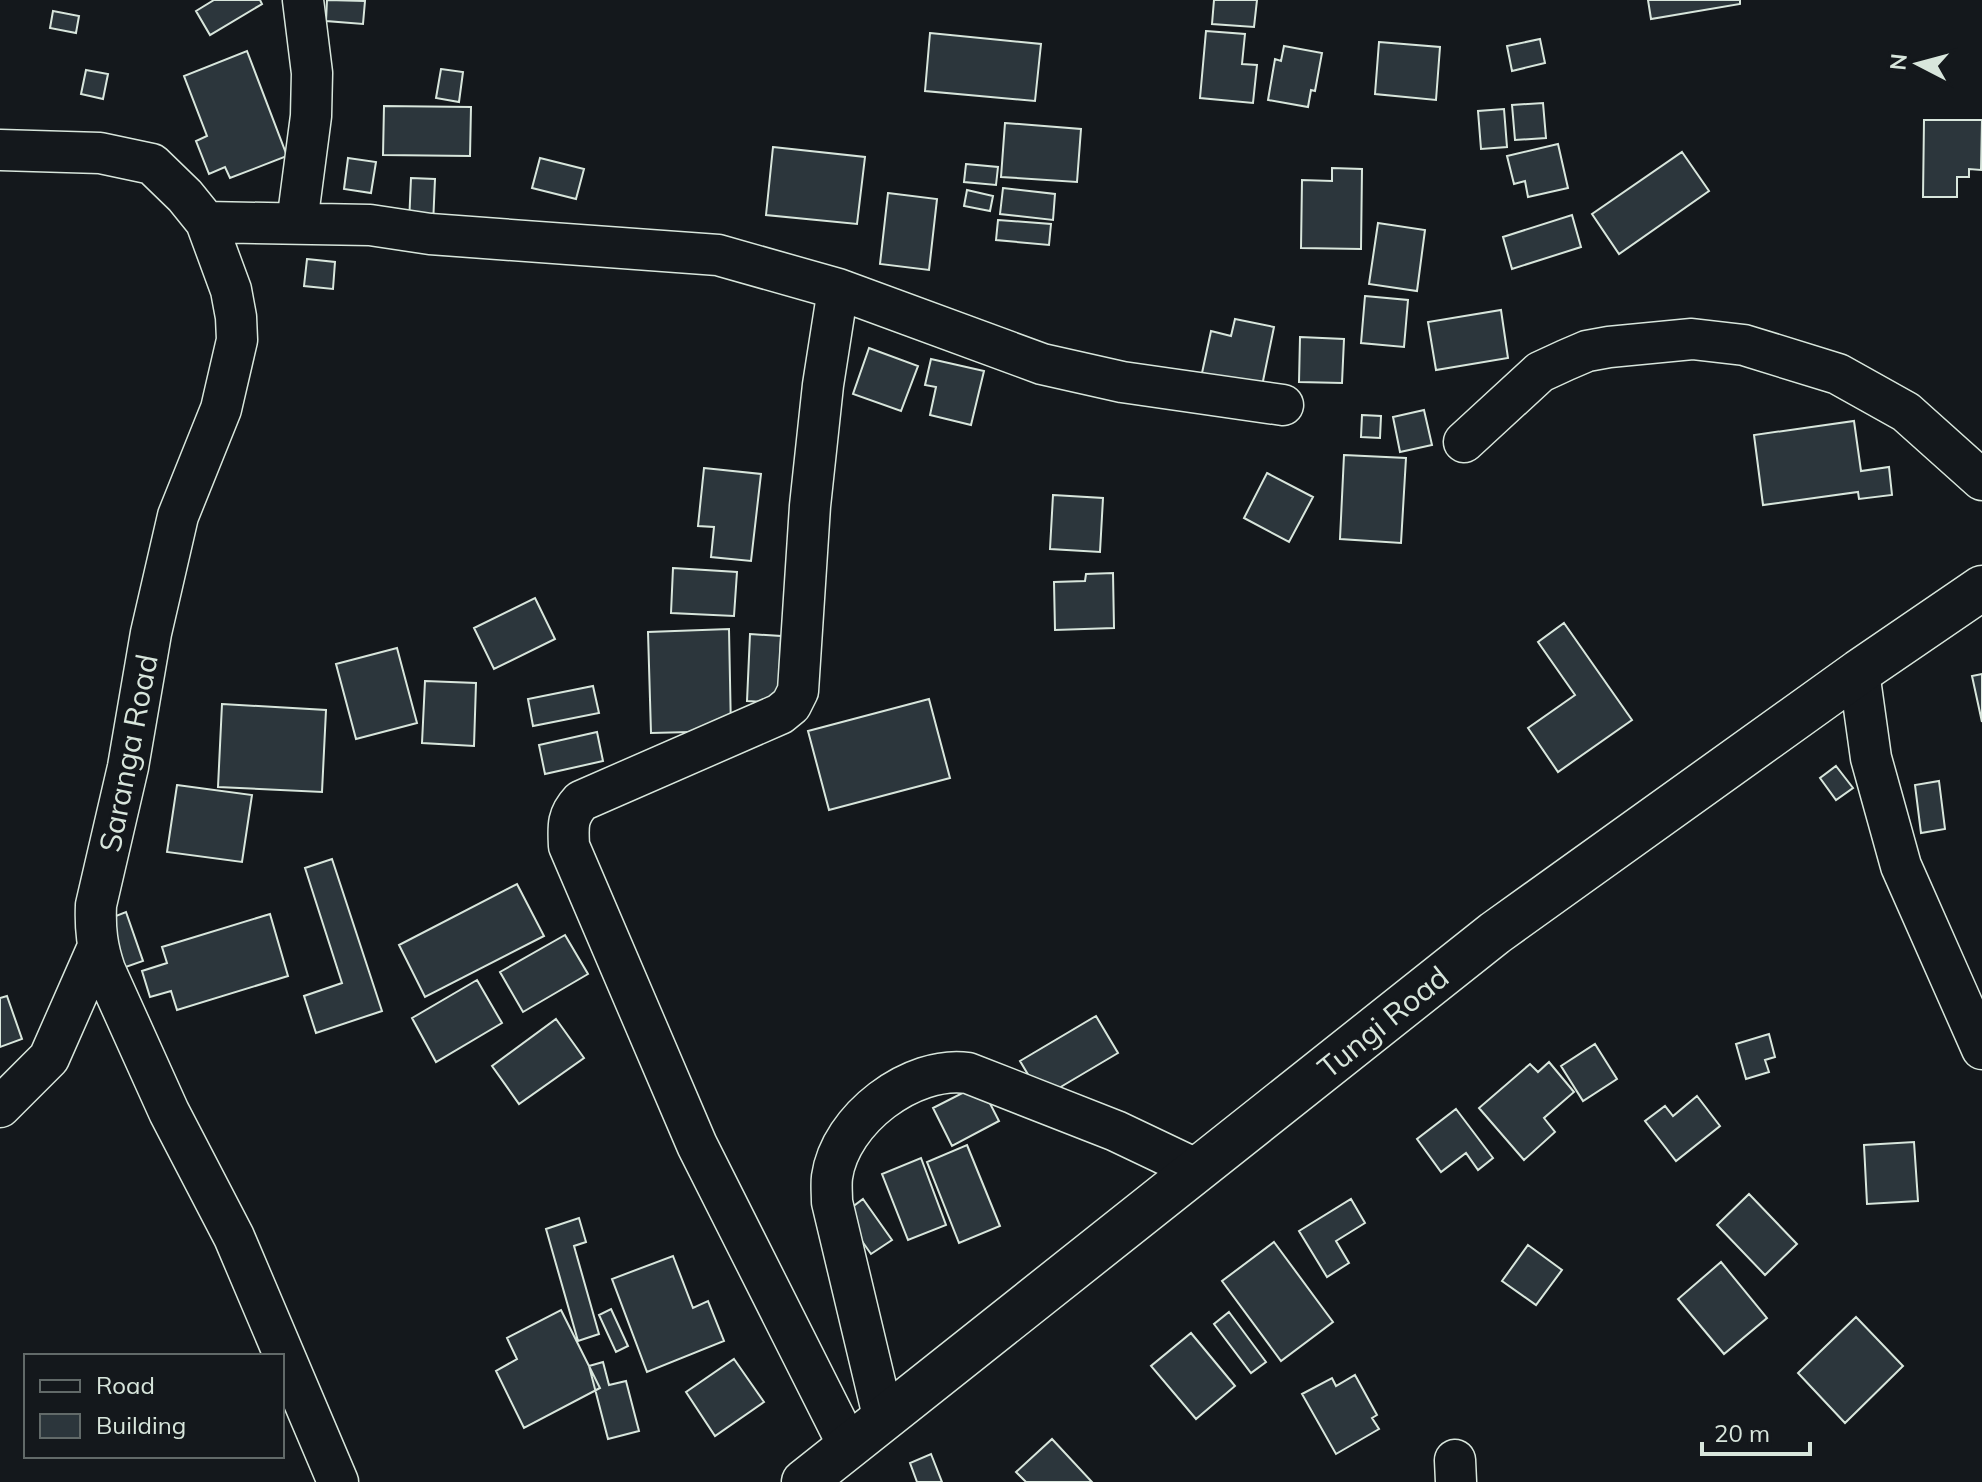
<svg xmlns="http://www.w3.org/2000/svg" width="1982" height="1482" font-family="Mulish,sans-serif">
<rect width="100%" height="100%" fill="#14181c"/>
<!-- building -->
<path fill="#2c363c" stroke="#d8e6dc" stroke-width="2" d="M214 0H260L262 4 210 35 196 11Z
M327 0 365 1 363 24 326 21Z
M1214 0H1257L1254 27 1212 24Z
M1648 0H1740V4L1651 19Z
M53 11 79 16 76 33 50 28Z
M1206 31 1245 34 1242 64 1257 65 1253 103 1200 98Z
M930 33 1041 44 1035 101 925 91Z
M1540 39 1545 63 1512 71 1507 46Z
M1379 42 1440 47 1436 100 1375 94Z
M1284 46 1322 53 1315 91 1311 90 1308 107 1268 100 1275 59 1281 61Z
M247 51 287 156 230 178 225 167 209 174 196 141 207 136 184 76Z
M441 69 463 72 459 102 436 98Z
M86 70 108 74 103 99 81 94Z
M1543 103 1546 138 1515 140 1512 105Z
M384 106 471 107 470 156 383 155Z
M1504 109 1507 147 1481 149 1478 111Z
M1924 120H1982L1981 170 1969 169V177H1957V197H1923Z
M1005 123 1081 129 1077 182 1001 177Z
M1558 144 1568 188 1528 197 1525 181 1514 184 1507 156Z
M773 147 865 157 857 224 766 215Z
M1682 152 1709 191 1619 254 1592 214Z
M348 158 376 162 371 193 344 189Z
M540 158 584 169 576 199 532 188Z
M966 164 998 167 996 185 964 182Z
M1332 168 1362 169 1361 249 1301 248 1302 180 1332 181Z
M411 178 435 179 433 225 409 224Z
M1003 188 1055 194 1053 220 1000 214Z
M967 190 993 196 990 211 964 206Z
M888 193 937 199 929 270 880 264Z
M1572 215 1581 247 1512 269 1503 237Z
M998 220 1051 224 1049 245 996 240Z
M1378 223 1425 230 1417 291 1369 284Z
M307 259 335 262 333 289 304 286Z
M1365 296 1408 300 1404 347 1361 343Z
M1501 310 1508 358 1436 370 1428 322Z
M1235 319 1274 327 1262 386 1202 373 1211 331 1231 336Z
M1300 337 1344 339 1342 383 1299 382Z
M869 348 918 366 901 411 853 394Z
M931 359 984 371 971 425 930 415 936 387 925 385Z
M1424 410 1432 445 1400 452 1393 417Z
M1362 415 1381 416 1380 438 1361 437Z
M1854 421 1861 471 1889 467 1892 495 1859 499 1858 492 1763 505 1754 435Z
M1344 455 1406 458 1401 543 1340 539Z
M704 468 761 474 751 561 711 557 714 527 698 526Z
M1267 473 1313 497 1289 542 1244 518Z
M1053 495 1103 498 1100 552 1050 549Z
M673 568 737 572 734 616 671 613Z
M1113 573 1114 628 1055 630 1054 582 1085 581 1086 574Z
M535 598 555 639 494 669 474 628Z
M1564 623 1632 720 1558 772 1528 728 1575 695 1538 642Z
M729 629 731 731 651 733 648 632Z
M750 634 781 636 778 703 747 701Z
M397 648 417 723 356 739 336 664Z
M1982 674V722L1972 676Z
M425 681 476 683 474 746 422 743Z
M593 686 599 713 533 726 528 699Z
M929 699 950 778 829 810 808 731Z
M222 704 326 710 322 792 218 787Z
M597 732 603 761 545 774 539 745Z
M1836 766 1853 788 1836 800 1820 778Z
M1939 781 1945 829 1921 833 1915 785Z
M177 785 252 795 242 862 167 852Z
M332 859 382 1011 316 1033 304 996 342 983 305 868Z
M517 884 544 936 425 997 399 945Z
M126 912 143 961 120 969 103 921Z
M270 914 288 976 177 1010 171 991 150 997 142 971 167 963 162 947Z
M565 935 588 974 523 1012 500 972Z
M477 980 502 1023 436 1062 412 1018Z
M7 996 22 1039 0 1047V998Z
M1096 1016 1118 1053 1042 1098 1020 1061Z
M556 1019 584 1058 519 1104 492 1066Z
M1769 1034 1775 1057 1765 1060 1769 1072 1746 1079 1736 1044Z
M1595 1044 1617 1079 1583 1101 1561 1066Z
M1549 1062 1574 1092 1544 1118 1555 1132 1524 1160 1479 1108 1530 1064 1538 1072Z
M980 1084 999 1121 952 1146 933 1108Z
M1697 1096 1720 1126 1676 1161 1645 1121 1665 1106 1673 1116Z
M1456 1109 1493 1158 1478 1170 1466 1153 1441 1172 1417 1139Z
M1914 1142 1918 1201 1867 1204 1864 1145Z
M967 1145 1000 1226 959 1243 927 1162Z
M921 1158 946 1225 908 1240 882 1174Z
M1749 1194 1797 1244 1765 1275 1717 1225Z
M863 1199 892 1240 871 1254 843 1214Z
M1351 1199 1365 1223 1336 1241 1349 1263 1327 1277 1299 1231Z
M579 1218 586 1242 574 1246 599 1334 578 1341 546 1229Z
M1274 1242 1333 1322 1281 1361 1222 1281Z
M1528 1245 1562 1270 1536 1305 1502 1281Z
M673 1256 693 1308 708 1301 724 1341 647 1372 612 1279Z
M1721 1262 1767 1318 1724 1354 1678 1299Z
M611 1309 628 1346 616 1352 599 1315Z
M561 1310 600 1388 524 1428 496 1371 517 1359 507 1338Z
M1229 1312 1266 1362 1251 1373 1214 1324Z
M1856 1317 1903 1366 1845 1423 1798 1373Z
M1191 1333 1235 1386 1196 1419 1151 1366Z
M734 1359 764 1402 715 1436 686 1392Z
M603 1362 609 1385 626 1381 639 1431 608 1439 589 1366Z
M1355 1375 1377 1415 1372 1418 1379 1429 1336 1454 1302 1394 1332 1378 1336 1386Z
M1052 1439 1092 1482H1026L1016 1472Z
M931 1454 942 1482H917L910 1463Z"/>
<g fill="none" stroke-linecap="round" stroke-linejoin="round">
<defs>
<path id="minor" d="M0 150 100 153 152 164 185 196 206 222 231 290 236 317 237 340 221 409 178 516 151 633 128 767 96 905C95 929 97 947 105 970L169 1112 234 1237 338 1482
M206 222 370 225 430 234 718 255 838 289 1042 364 1122 382 1283 405
M297 223 311 116 312 73 303 0
M838 289 823 385 810 506 798 691 791 705 780 714 581 801C567 816 568 826 569 846L697 1145 849 1447
M1464 442 1540 372 1566 360 1587 351 1609 347 1692 339 1744 345 1838 374 1906 412 1982 480
M1859 672 1871 758 1901 866 1982 1049
M0 1107 49 1058 97 949
M884 1420 832 1202C832 1194 831 1185 832 1177 840 1119 912 1065 968 1073L1116 1131 1198 1170
M1455 1460 1456 1482"/>
<path id="major" d="M804 1482 1495 933 1859 672 1982 588"/>
</defs>
<!-- minor casing -->
<use href="#minor" stroke="#d8e6dc" stroke-width="43"/>
<!-- major casing -->
<use href="#major" stroke="#d8e6dc" stroke-width="47"/>
<!-- minor -->
<use href="#minor" stroke="#14181c" stroke-width="40"/>
<!-- major -->
<use href="#major" stroke="#14181c" stroke-width="44"/>
</g>
<g text-anchor="middle" dominant-baseline="central" stroke-width="6" stroke-linejoin="round" paint-order="stroke">
<!-- street labels -->
<g font-size="30" fill="#d8e6dc" stroke="#14181c">
<text transform="translate(128 753) rotate(-79)">Saranga Road</text>
<text transform="translate(1383 1022) rotate(-39)">Tungi Road</text>
</g>
</g>
<!-- legend -->
<rect x="24" y="1354" width="260" height="104" fill="#14181c" stroke="#626a69" stroke-width="2"/>
<rect x="40" y="1380" width="40" height="12" fill="#14181c" stroke="#626a69" stroke-width="2"/>
<text x="96" y="1394" font-size="24" fill="#d8e6dc">Road</text>
<rect x="40" y="1414" width="40" height="24" fill="#2c363c" stroke="#626a69" stroke-width="2"/>
<text x="96" y="1434" font-size="24" fill="#d8e6dc">Building</text>
<!-- north arrow -->
<g transform="translate(1918 64) rotate(276)" stroke="#14181c" stroke-width="6" paint-order="stroke">
<path d="M0-6L14 30L0 20L-14 30Z" fill="#d8e6dc"/>
<text y="-12" font-size="22" font-weight="bold" text-anchor="middle" fill="#d8e6dc">N</text>
</g>
<!-- scale -->
<path d="M1702 1442v12h108v-12" fill="none" stroke="#d8e6dc" stroke-width="4"/>
<text x="1714" y="1442" font-size="24" fill="#d8e6dc" stroke="#14181c" stroke-width="6" paint-order="stroke">20 m</text>
</svg>
